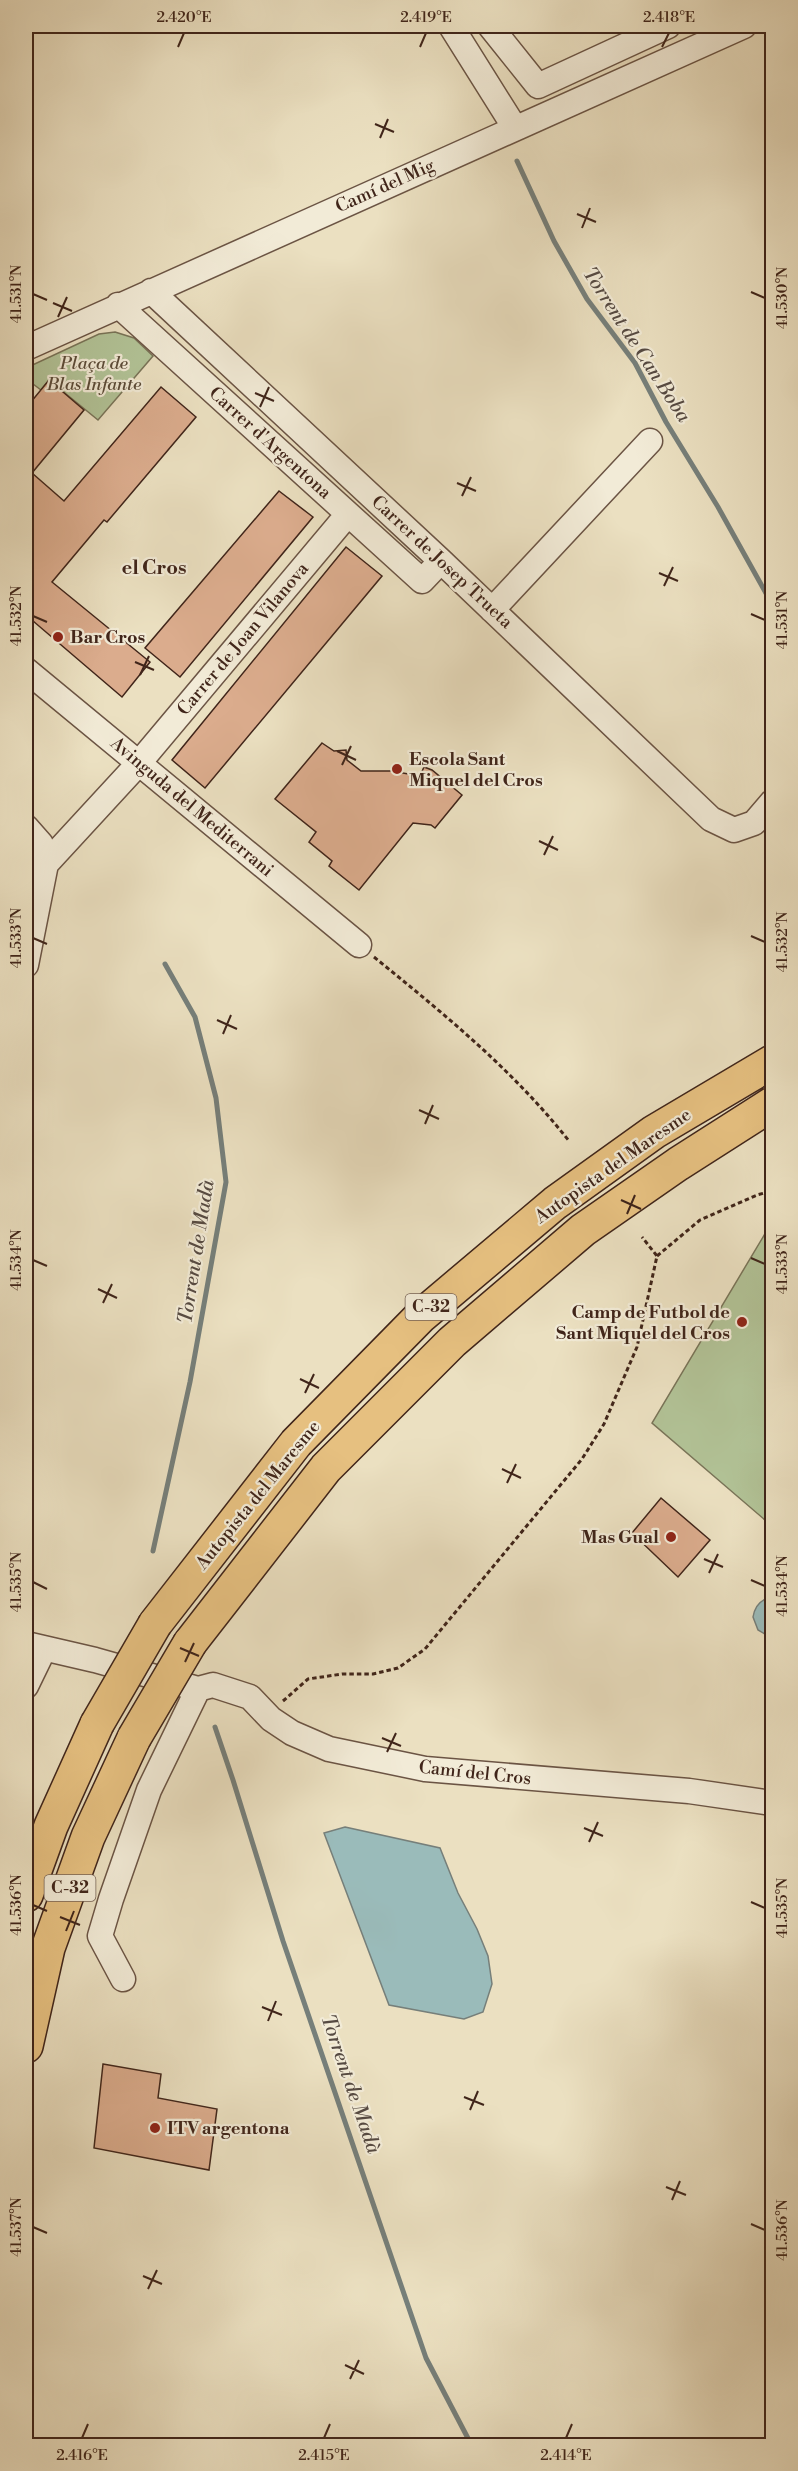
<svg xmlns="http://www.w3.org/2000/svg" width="798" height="2471" font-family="'Libre Bodoni',serif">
<rect width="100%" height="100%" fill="#ebe0c1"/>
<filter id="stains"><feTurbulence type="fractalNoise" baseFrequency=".00333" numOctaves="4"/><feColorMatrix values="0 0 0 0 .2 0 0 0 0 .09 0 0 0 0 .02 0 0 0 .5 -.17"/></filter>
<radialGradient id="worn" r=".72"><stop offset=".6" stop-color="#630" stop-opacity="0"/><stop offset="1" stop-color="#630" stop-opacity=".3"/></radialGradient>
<!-- green -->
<path fill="#b2c397" stroke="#797458" stroke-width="1.5" d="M115 332 134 338 153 356 98 420 49 380 41 390 33 384 26 393V368L99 334Z
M772 1222V1526L652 1423Z"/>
<!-- water -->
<path fill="#9abbba" stroke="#767f7a" stroke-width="1.5" d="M772 1597V1636L770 1637 758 1630 753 1617C755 1605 761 1599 772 1597Z
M345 1827 440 1848 458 1893 477 1929 488 1956 492 1984 483 2012 464 2019 389 2005 324 1833Z"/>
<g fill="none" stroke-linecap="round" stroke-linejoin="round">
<!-- stream -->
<path stroke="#767f7a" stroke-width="5" d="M517 161 554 241 587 299 635 363 666 422 718 507 772 604
M153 1551 190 1382 226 1182 216 1098 195 1017 165 964
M215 1727 233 1780 283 1941 426 2358 472 2446"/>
</g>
<!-- building -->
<path fill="#dbac8d" stroke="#40251a" stroke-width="1.5" d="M49 380 84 410 32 473 64 501 161 387 196 417 107 522 104 520 52 582 150 662 122 697 26 615V408Z
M279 491 313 517 180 677 145 648Z
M346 547 382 576 205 788 172 760Z
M322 743 334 751 346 750 347 760 361 771H391L420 776 424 767 432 770 462 795 435 828 431 825 413 823 359 890 329 866 332 861 309 842 316 832 275 799Z
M661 1498 710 1540 678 1577 632 1533Z
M103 2064 161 2074 158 2098 217 2109 209 2170 94 2148Z"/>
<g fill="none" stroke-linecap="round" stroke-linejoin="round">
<defs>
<path id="minor" d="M451 26 515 128
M490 26 538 86 668 26
M151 291 441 561 711 819 734 830 754 823 772 802
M118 305 422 581 441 561
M26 348 744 26
M492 610 650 441
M26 670 359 945
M26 827 41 844 46 864 26 965
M46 864 139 763 348 514
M26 1644 95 1660 198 1689 213 1685 250 1697 271 1719 292 1733 329 1749 425 1769 689 1791 772 1803
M26 1686 44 1649
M123 1979 100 1936 111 1899 149 1790 198 1689"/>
<path id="highway" d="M155 1624 296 1443 420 1317 555 1203 654 1132 772 1062
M190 1643 326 1468 452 1342 583 1230 678 1164 772 1104
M26 1895 51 1826 97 1724
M26 2046 48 1948 88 1837 134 1738"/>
</defs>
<!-- minor casing -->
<use href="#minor" stroke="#6b5444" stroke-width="27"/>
<!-- highway casing -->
<use href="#highway" stroke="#40251a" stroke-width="36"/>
<!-- path -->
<path stroke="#40251a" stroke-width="3" stroke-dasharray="4.5 3" stroke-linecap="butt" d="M764 32 772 28
M374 957C444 1014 513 1070 569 1141
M657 1256 700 1220 757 1195 772 1191
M283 1701 308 1679 342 1674H373L398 1668 425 1649 582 1459 604 1424 637 1347 657 1256 642 1237"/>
<!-- minor -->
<use href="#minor" stroke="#f2ebd7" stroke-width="24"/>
<!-- highway -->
<use href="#highway" stroke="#e6c080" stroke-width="33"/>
<defs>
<path id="highway-bridge" d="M97 1724 155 1624
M134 1738 190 1643"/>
</defs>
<!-- highway-bridge casing -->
<use href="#highway-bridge" stroke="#40251a" stroke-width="36" stroke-linecap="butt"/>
<!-- highway-bridge -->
<use href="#highway-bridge" stroke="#e6c080" stroke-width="33"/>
</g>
<!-- ticks -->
<path fill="none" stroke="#40251a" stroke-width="2" d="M178 47 184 33M420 47 426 33M662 47 669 33M375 124 394 132M380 138 388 119M577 214 596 222M582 228 590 208M751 292 765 298M33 294 47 300M53 303 72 311M58 317 67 297M255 393 274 401M260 407 269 387M457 483 476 491M462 496 471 477M659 573 678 581M664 586 673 567M751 614 765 620M33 616 47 622M135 662 154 670M140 675 149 656M337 751 356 760M342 765 351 746M539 841 558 850M544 855 553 836M751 936 765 942M33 938 47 944M217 1020 237 1029M223 1034 231 1015M419 1110 439 1119M425 1124 433 1105M621 1200 641 1209M627 1214 635 1195M751 1258 765 1264M33 1260 47 1266M98 1289 117 1298M103 1303 112 1284M300 1379 319 1388M305 1393 314 1374M502 1469 521 1478M507 1483 516 1464M704 1559 723 1567M709 1573 718 1554M751 1580 765 1586M33 1582 47 1589M180 1648 199 1656M185 1662 194 1643M382 1738 401 1746M387 1752 396 1733M584 1828 603 1836M589 1842 598 1822M751 1902 765 1908M33 1905 47 1911M60 1917 80 1925M66 1931 74 1911M262 2007 282 2015M268 2021 276 2001M464 2097 484 2105M470 2110 478 2091M666 2187 686 2195M672 2200 680 2181M751 2224 765 2230M33 2227 47 2233M143 2276 162 2284M148 2289 157 2270M345 2365 364 2374M350 2379 359 2360M82 2438 88 2424M324 2438 330 2424M566 2438 572 2424"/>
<!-- markers -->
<g fill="#8f2418" stroke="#f2ebd7" stroke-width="2">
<circle cx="58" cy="637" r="6"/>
<circle cx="397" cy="769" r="6"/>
<circle cx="742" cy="1322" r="6"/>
<circle cx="671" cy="1537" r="6"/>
<circle cx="155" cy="2128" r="6"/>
</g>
<g text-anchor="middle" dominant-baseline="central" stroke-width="4.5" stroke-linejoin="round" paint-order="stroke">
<!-- shield labels -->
<g fill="#f2ebd7" stroke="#756053" stroke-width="1.5">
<rect x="405.5" y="1294" width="51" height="26" rx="4.5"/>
<rect x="44.5" y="1875" width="51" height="26" rx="4.5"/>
</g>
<g font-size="16" font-weight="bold" fill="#40251a">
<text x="431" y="1307">C-32</text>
<text x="70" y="1888">C-32</text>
</g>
<!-- street labels -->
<g font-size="18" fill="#40251a" stroke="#f2ebd7">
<text transform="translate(385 186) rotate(-24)">Camí del Mig</text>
<text transform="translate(270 443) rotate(42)">Carrer d'Argentona</text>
<text transform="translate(442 562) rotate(43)">Carrer de Josep Trueta</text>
<text transform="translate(243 639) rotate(-50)">Carrer de Joan Vilanova</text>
<text transform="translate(192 807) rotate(40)">Avinguda del Mediterrani</text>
<text transform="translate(613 1166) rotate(-35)">Autopista del Maresme</text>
<text transform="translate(258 1495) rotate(-51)">Autopista del Maresme</text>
<text transform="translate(475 1773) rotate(6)">Camí del Cros</text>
</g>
<!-- park labels -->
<g font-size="18" font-style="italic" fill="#5c4c39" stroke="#f2ebd7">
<text x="94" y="363">Plaça de<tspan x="94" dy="21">Blas Infante</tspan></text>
</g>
<!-- poi labels -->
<g font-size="18" font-weight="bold" fill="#40251a" stroke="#f2ebd7" text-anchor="start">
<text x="70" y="637">Bar Cros</text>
<text x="409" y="759">Escola Sant<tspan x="409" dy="21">Miquel del Cros</tspan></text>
<text x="730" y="1312" text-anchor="end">Camp de Futbol de<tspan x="730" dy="21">Sant Miquel del Cros</tspan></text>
<text x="659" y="1537" text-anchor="end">Mas Gual</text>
<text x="167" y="2128">ITV argentona</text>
</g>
<!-- water labels -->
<g font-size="20" font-style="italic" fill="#564a42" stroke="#f2ebd7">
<text transform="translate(636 345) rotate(57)">Torrent de Can Boba</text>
<text transform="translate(197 1252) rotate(-81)">Torrent de Madà</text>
<text transform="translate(350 2084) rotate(71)">Torrent de Madà</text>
</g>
<!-- neighbourhood labels -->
<g font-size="20" font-weight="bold" fill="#40251a" stroke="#f2ebd7">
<text x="154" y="568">el Cros</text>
</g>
</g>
<!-- margin -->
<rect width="798" height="2471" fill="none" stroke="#ebe0c1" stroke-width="66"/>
<rect x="33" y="33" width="732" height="2405" fill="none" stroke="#40251a" stroke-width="2"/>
<g font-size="15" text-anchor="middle" fill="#40251a">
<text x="184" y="22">2.420°E</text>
<text x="426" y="22">2.419°E</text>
<text x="669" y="22">2.418°E</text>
<text transform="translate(16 294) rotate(-90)" y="5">41.531°N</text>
<text transform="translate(782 298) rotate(-90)" y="5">41.530°N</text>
<text transform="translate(16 616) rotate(-90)" y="5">41.532°N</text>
<text transform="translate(782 620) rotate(-90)" y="5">41.531°N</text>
<text transform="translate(16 938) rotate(-90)" y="5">41.533°N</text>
<text transform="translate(782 942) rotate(-90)" y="5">41.532°N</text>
<text transform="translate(16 1260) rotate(-90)" y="5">41.534°N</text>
<text transform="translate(782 1264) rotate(-90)" y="5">41.533°N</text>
<text transform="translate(16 1582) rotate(-90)" y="5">41.535°N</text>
<text transform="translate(782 1586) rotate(-90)" y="5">41.534°N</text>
<text transform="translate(16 1905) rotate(-90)" y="5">41.536°N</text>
<text transform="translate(782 1908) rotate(-90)" y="5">41.535°N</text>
<text transform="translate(16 2227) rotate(-90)" y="5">41.537°N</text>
<text transform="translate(782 2230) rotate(-90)" y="5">41.536°N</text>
<text x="82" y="2460">2.416°E</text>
<text x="324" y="2460">2.415°E</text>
<text x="566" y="2460">2.414°E</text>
</g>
<rect width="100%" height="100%" filter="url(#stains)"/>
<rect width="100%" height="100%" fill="url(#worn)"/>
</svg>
